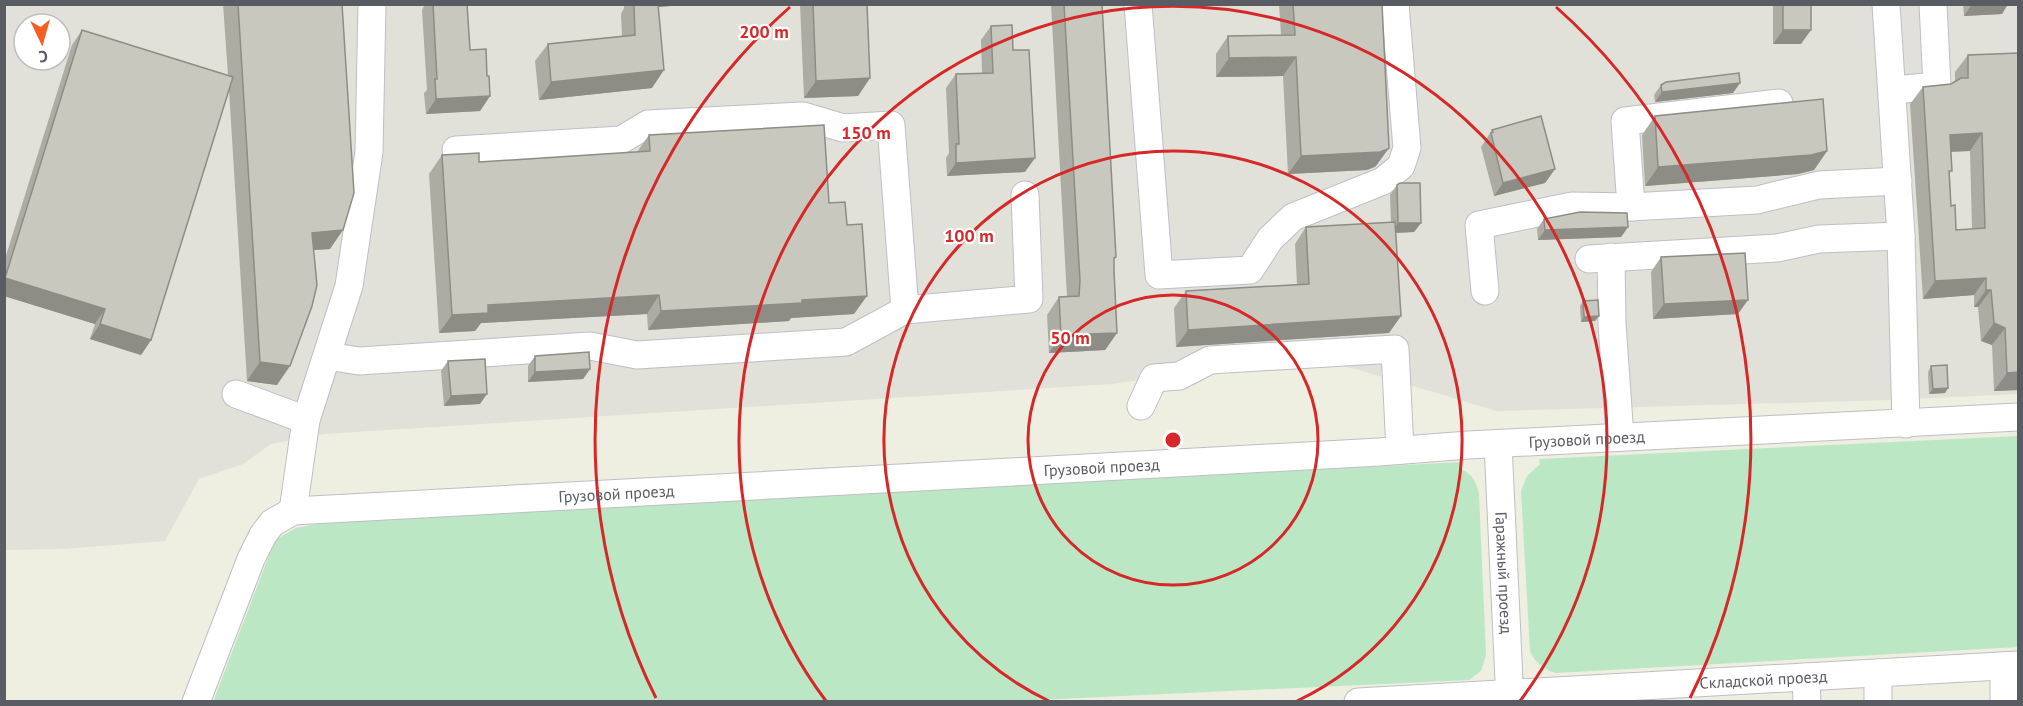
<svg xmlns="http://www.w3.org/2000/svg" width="2023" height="706" font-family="'PT Sans',sans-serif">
<rect width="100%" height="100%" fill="#eeeee1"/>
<!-- industrial -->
<path fill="#e1e1d9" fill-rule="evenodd" d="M4 5H2018V394L1890 400 1497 411 1335 363 1224 369 1111 384 324 434 271 444 243 464 199 479 165 541 63 549 5 550ZM24 24H60V60H24Z"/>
<!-- green -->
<path fill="#bce7c5" d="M2018 436V647L1556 673C1543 669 1535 663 1530 651L1521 491 1527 476 1540 464 1539 459Z
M1462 462 1461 469C1473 475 1476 481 1479 494L1486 655 1481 671 1469 680 992 702H213L275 540 296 528 333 521Z"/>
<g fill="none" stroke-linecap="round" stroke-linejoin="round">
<defs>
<g id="minor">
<path d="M1138 4 1159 275 1250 270 1270 239 1293 217 1383 181 1401 166 1407 148 1395 4"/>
<path d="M1886 4 1901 236 1906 424"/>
<path d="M1893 90 1937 86 1933 4"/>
<path d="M1779 103 1625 121 1631 207 1757 200 1819 185 1898 181"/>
<path d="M456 150 621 140 648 124 803 116 843 128 891 125 905 310"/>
<path d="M1611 257 1612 324 1620 437"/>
<path d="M1589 259 1777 248 1819 239 1901 236"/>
<path d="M1485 291 1479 225 1572 206 1631 207"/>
<path d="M327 356 359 361 590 346 637 355 846 342 905 310 1029 299 1025 195"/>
<path d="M236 394 306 420"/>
<path d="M1141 406 1154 378 1179 376 1210 360 1395 349 1400 450"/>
<path id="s1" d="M1498 444 1510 702"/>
<path d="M293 511 306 420 349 286 369 152 372 4"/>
<path d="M2004 666V702"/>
<path d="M1806 677 1807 702"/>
<path id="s2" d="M196 702 251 559 263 535 272 523 293 511 1379 452 1468 445 2018 417"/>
<path id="s3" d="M1358 702 2018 665"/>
<path d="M1878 702V673"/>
</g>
</defs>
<!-- minor casing -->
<use href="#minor" stroke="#bebfc6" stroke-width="29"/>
<!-- minor -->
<use href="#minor" stroke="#fff" stroke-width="27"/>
</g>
<!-- wall -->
<path fill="#adaca3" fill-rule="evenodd" d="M223 4H342L330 249 314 250 277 385 247 381 229 90 151 340 141 355 90 339 95 324 4 296V262L72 45 82 30 228 75Z
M425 4H467L470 50 487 76 490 96 480 111 426 114 424 93 427 90 422 10Z
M624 4H697L658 7 652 88 539 100 535 61 548 44 622 36 621 14 624 8Z
M800 4H867L870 78 858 96 804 98Z
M1051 4H1102L1117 333 1105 350 1049 353 1047 315 1059 297H1067Z
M1279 4H1382L1376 166 1375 167 1367 170 1288 174 1283 76 1216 77V54L1228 36 1281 35Z
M1773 4H1811L1801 44H1773Z
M1963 4H2008L2002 14 1964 16Z
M991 26 1013 50 1025 172 947 176 946 158 949 153 946 88 956 74 982 73 981 40Z
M2019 53V390L1994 391 1992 345 1981 341 1978 307H1974V295L1923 299 1910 104 1923 87 1951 84 1955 81V72L1968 55ZM1970 151 1972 229 1956 230 1951 206 1950 175 1951 152Z
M1661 85 1733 93 1655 102 1654 95Z
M1655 116 1827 151 1814 170 1798 174 1645 186 1642 135Z
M1492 130 1555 169 1545 183 1494 196 1481 147Z
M649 135 829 203 854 314 791 318 789 321 648 330 647 314 481 323 475 331 439 333 429 174 442 155 479 162 637 152Z
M1397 185 1421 223 1414 232 1396 233 1389 333 1176 347 1174 308 1186 291 1297 285 1295 244 1306 227 1391 223 1390 195Z
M1544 219 1628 227 1621 237 1538 240 1537 229Z
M1661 257 1738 314 1653 319 1651 272Z
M1583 301 1599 316 1595 321 1581 322 1580 306Z
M535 356 590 369 583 379 528 382V366Z
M448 361 480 404 444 406 441 371Z
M1931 366 1948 388 1945 393 1929 394 1928 372Z"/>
<!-- shaded-wall -->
<path fill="#8d8c85" d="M647 4H697L644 8Z
M1972 4H2008L2002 14 1964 16Z
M1783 30H1811L1801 44H1773Z
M1296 57 1283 76 1216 77 1229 58Z
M664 70 652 88 539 100 551 82Z
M870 78 858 96 804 98 816 81Z
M1740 83 1733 93 1655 102 1662 92Z
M490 96 480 111 426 114 436 99Z
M1982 133 1970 151 1938 152 1950 135Z
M1389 148 1376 166 1367 170 1288 174 1301 156Z
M1827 151 1814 170 1798 174 1645 186 1658 167Z
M1035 158 1025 172 947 176 956 163Z
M1555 169 1545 183 1494 196 1503 183Z
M1398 223H1421L1414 232 1391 233Z
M1628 227 1621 237 1538 240 1545 230Z
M343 230 330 249 299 251 312 233Z
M5 278 105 309 95 324 4 296Z
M1986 278 1974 295 1923 299 1935 281Z
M1986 290H1991L1978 307H1974Z
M659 295 647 314 481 323 475 331 439 333 452 315 488 305Z
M867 296 854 314 791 318 789 321 648 330 661 311 802 300Z
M1748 300 1738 314 1653 319 1664 304Z
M1401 316 1389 333 1176 347 1188 330Z
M1599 316 1595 321 1581 322 1584 317Z
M1994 323 2005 328 1992 345 1981 341Z
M100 324 151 340 141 355 90 339Z
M1117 333 1105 350 1049 353 1061 335Z
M260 362 290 366 277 385 247 381Z
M590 369 583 379 528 382 535 372Z
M2019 372V390L1994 391 2007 373Z
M1948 388 1945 393 1929 394 1933 389Z
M487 394 480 404 444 406 451 396Z"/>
<!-- building -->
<path fill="#c9c8be" stroke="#8d8c85" stroke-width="1.5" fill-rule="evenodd" d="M238 4H342L354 193 343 230 312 233 317 285 312 306 290 366 260 362Z
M433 4H467L470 50 486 49 487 76H489L490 96 436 99 435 79H437Z
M634 4H658L664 70 551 82 548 44 635 35Z
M813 4H867L870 78 816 81Z
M1064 4H1102L1116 257 1114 258V271L1117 333 1061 335 1059 297 1079 296 1080 281Z
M1293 4H1382L1389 148 1388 149 1380 152 1301 156 1296 57 1229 58 1228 36 1295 35Z
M1783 4H1811V30H1783Z
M1012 25 1013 50H1029L1035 158 956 163V144H959L956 74 993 73 991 26Z
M82 30 233 77 151 340 100 324 105 309 5 278Z
M2019 53V372L2007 373 2005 328 1994 323 1991 290H1986V278L1935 281 1923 87 1951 84 1961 78H1968V55ZM1982 133 1985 228 1956 230 1955 205 1951 206 1949 171H1952L1950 135Z
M1739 73 1740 83 1662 92 1661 85 1666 82Z
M1823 99 1827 151 1811 155 1658 167 1655 116Z
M1541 116 1555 169 1503 183 1491 133 1493 132 1492 130Z
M824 125 829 203 845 202 847 225 862 224 867 296 802 300V303L661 311 659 295 488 305V313L452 315 442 155 479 153V162L650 151 649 135Z
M1400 183H1420L1421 223H1398L1397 185Z
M1580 212 1627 213 1628 227 1545 230 1544 219Z
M1395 222 1401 316 1188 330 1186 291 1309 284 1306 227Z
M1745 253 1748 300 1664 304 1661 257Z
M1598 300 1599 316 1584 317 1583 301Z
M589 352 590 369 535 372V356Z
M485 359 487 394 451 396 448 361Z
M1947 365 1948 388 1933 389 1931 366Z"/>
<!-- distance rings -->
<g fill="none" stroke="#d62828" stroke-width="3">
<circle cx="1173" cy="440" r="145"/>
<path d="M1049 701A289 289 0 1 1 1297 701"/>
<path d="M826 701A434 434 0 1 1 1520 701"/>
<path d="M656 698A578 578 0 0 1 790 7M1556 7A578 578 0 0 1 1690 698"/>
</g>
<g text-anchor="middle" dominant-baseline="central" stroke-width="4.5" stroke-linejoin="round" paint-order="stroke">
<!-- street labels -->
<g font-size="16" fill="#5a5c63" stroke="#fff">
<text stroke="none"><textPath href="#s2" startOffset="1515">Грузовой проезд</textPath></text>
<text stroke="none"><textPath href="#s2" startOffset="1029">Грузовой проезд</textPath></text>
<text stroke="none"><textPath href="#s2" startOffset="543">Грузовой проезд</textPath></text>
<text stroke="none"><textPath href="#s1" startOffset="129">Гаражный проезд</textPath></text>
<text stroke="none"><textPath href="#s3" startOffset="406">Складской проезд</textPath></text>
</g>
</g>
<circle cx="1173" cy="440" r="9" fill="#d62828" stroke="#fff" stroke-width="3"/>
<g font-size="18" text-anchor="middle" font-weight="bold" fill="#d62828" stroke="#fff" stroke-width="4.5" stroke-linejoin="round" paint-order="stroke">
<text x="764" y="38">200 m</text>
<text x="866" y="139">150 m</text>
<text x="969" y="242">100 m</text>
<text x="1070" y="344">50 m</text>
</g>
<!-- border -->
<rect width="2023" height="706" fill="none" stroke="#5a5c63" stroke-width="12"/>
<!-- north arrow -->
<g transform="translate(42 42) rotate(175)"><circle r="28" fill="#ffffff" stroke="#bdbec1" stroke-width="1.5"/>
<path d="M0-4.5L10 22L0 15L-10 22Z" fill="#f35e22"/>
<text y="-9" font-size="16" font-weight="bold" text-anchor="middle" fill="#5a5c63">С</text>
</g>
</svg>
